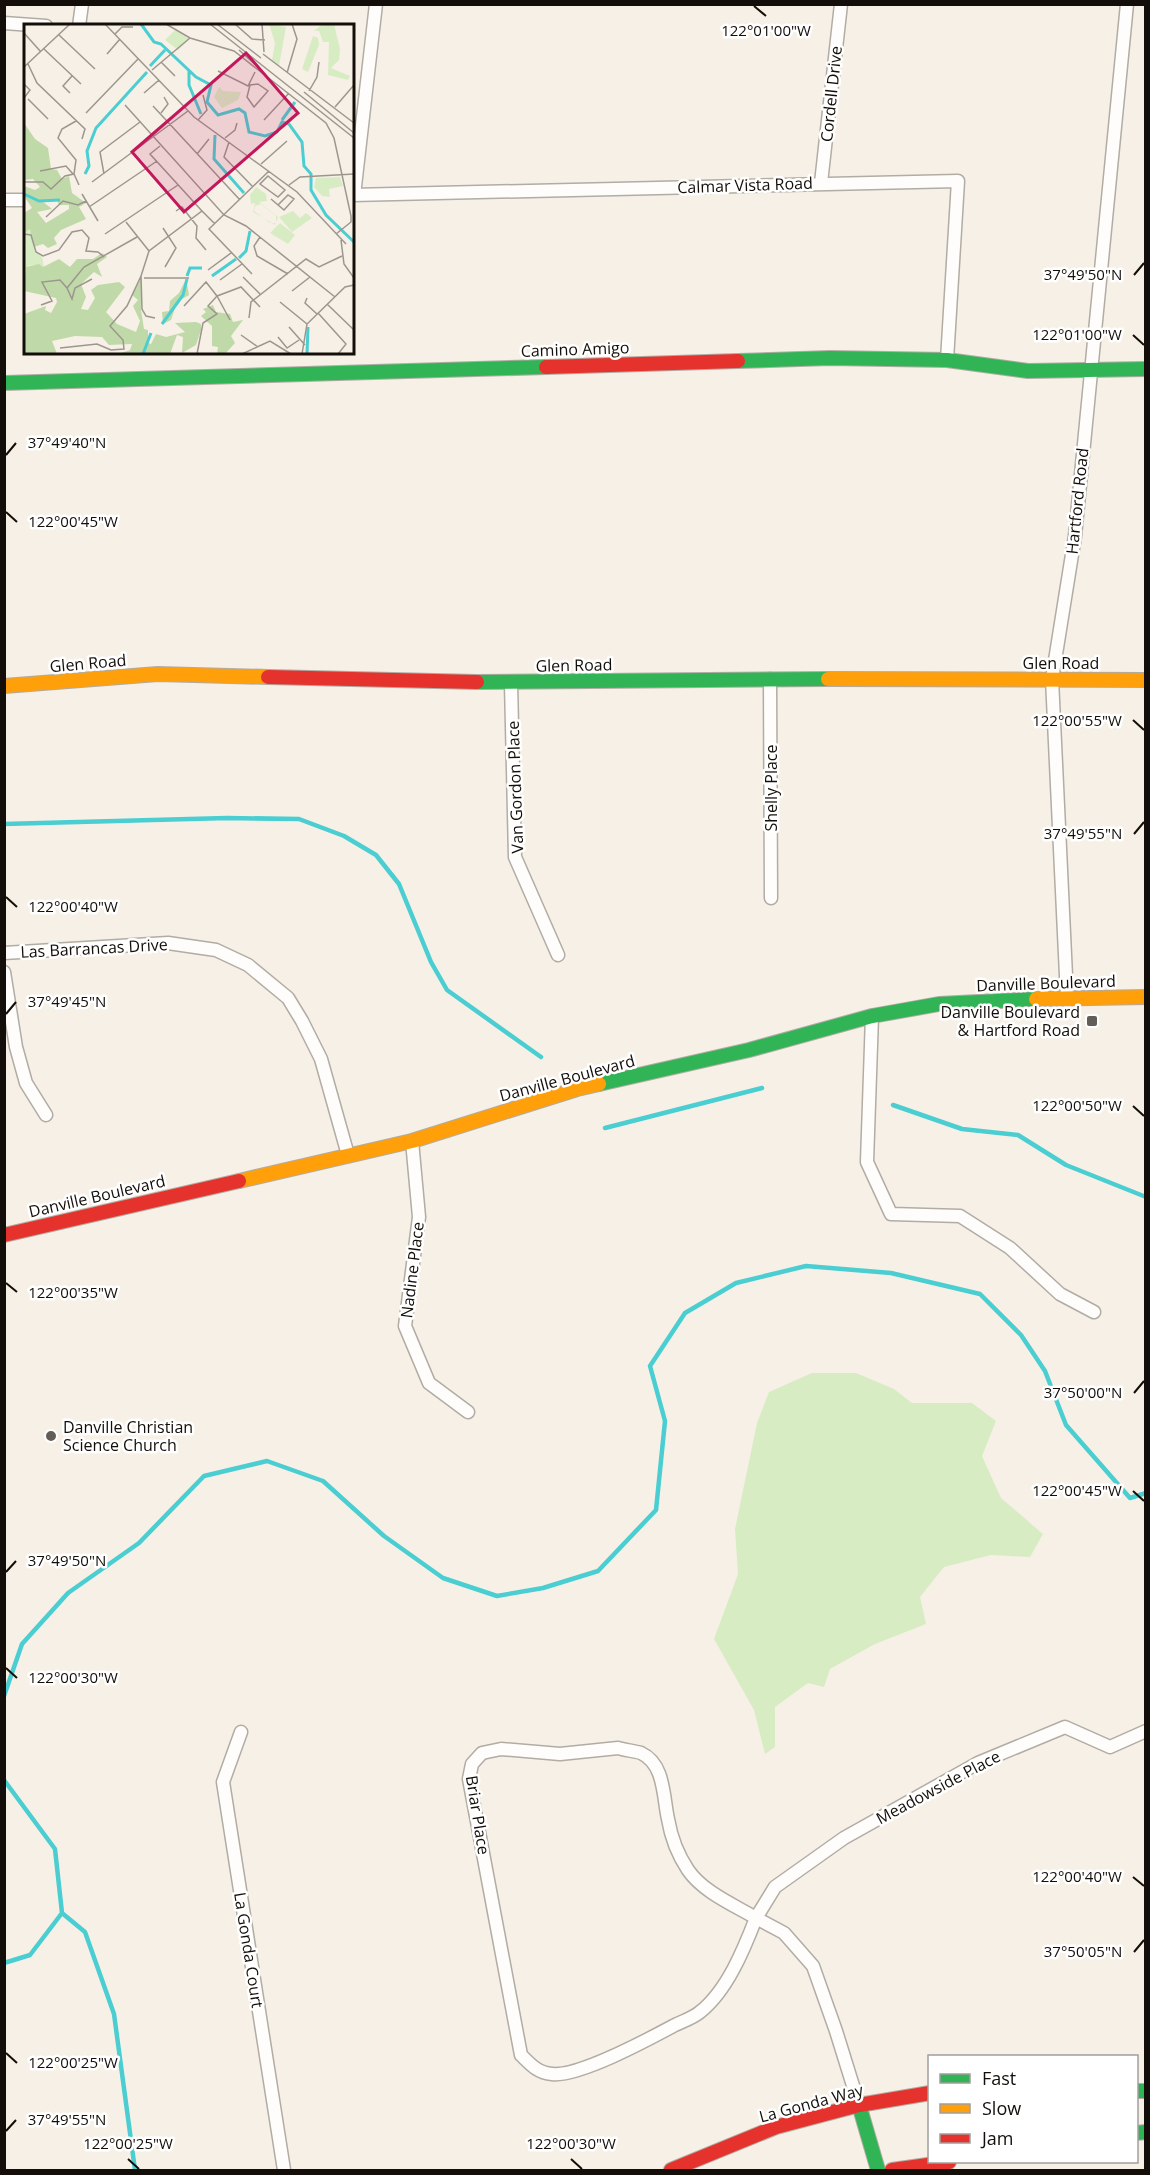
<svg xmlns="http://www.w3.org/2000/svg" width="1150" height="2175" font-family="'Open Sans',sans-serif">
<rect width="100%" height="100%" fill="#f7f0e7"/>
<!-- green -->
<path fill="#d8ecc4" d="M812 1373H856L894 1389 912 1403H972L996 1421 982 1456 1001 1498 1043 1534 1030 1557 991 1555 944 1567 920 1597 926 1624 875 1644 830 1669 824 1687 808 1683 775 1707V1747L765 1754 754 1710 714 1639 738 1574 735 1529 757 1423 769 1392Z"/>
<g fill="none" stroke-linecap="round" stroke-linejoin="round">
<!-- stream -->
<path stroke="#4aced1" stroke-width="4.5" d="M4 824 227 818 299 819 344 836 376 855 399 884 431 962 447 990 541 1057
M893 1105 962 1129 1018 1135 1066 1165 1146 1197
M605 1128 762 1088
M4 1696 22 1644 68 1593 139 1543 204 1476 267 1461 323 1481 384 1536 443 1578 497 1596 543 1588 598 1571 656 1510 665 1421 650 1366 685 1313 736 1283 806 1266 891 1273 980 1294 1021 1335 1045 1371 1066 1425 1130 1498 1146 1493
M4 1780 55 1849 62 1913 30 1955 4 1963
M62 1913 85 1932 114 2014 135 2170"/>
<defs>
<path id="street" d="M4 23 46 26
M79 26 82 4
M821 183 841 4
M352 195 958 181 947 360
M354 195 376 4
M4 200H26
M770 679 771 898
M511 683 515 857 558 955
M4 953 168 943 216 950 248 965 288 998 302 1021 321 1059 348 1155
M4 972 16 1047 26 1083 46 1115
M1067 997 1052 679 1075 536 1127 4
M872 1016 867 1162 891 1214 960 1216 1010 1248 1060 1294 1094 1312
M412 1141 419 1217 405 1326 429 1383 468 1412
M241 1732 223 1782 284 2170
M618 1748C625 1750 634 1751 641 1753 665 1764 663 1797 668 1819 671 1837 678 1855 688 1870 703 1892 734 1905 756 1918 744 1949 727 1991 700 2012 693 2018 683 2021 675 2025 649 2039 579 2077 552 2074 538 2073 531 2065 521 2055L469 1779 472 1764 482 1753 501 1749 560 1754Z
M859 2105 836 2031 813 1966 784 1933 756 1918 775 1887 844 1838 978 1763 1065 1727 1110 1747 1146 1731"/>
<path id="fast" d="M738 361 830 358 947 360 1028 371 1146 369
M4 383 546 367
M477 682 828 679
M599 1084 749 1050 872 1016 939 1004 1036 999
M1136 2091H1146
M859 2105 878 2170
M1136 2133 1146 2132"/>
<path id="slow" d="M828 679 1146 680
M4 686 158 674 268 677
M1036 999 1146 997
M239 1181 412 1141 577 1089 599 1084"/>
<path id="jam" d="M546 367 738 361
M268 677 477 682
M4 1235 239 1181
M671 2170 776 2127 859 2105 930 2093
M892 2170 949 2162"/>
</defs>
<!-- street casing -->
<use href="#street" stroke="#b1aca4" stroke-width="15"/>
<!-- fast casing -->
<use href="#fast" stroke="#b1aca4" stroke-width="16"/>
<!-- slow casing -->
<use href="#slow" stroke="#b1aca4" stroke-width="16"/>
<!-- jam casing -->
<use href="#jam" stroke="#b1aca4" stroke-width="16"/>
<!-- street -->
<use href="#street" stroke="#fefdfb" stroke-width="12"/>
<!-- fast -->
<use href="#fast" stroke="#30b455" stroke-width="14"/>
<!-- slow -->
<use href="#slow" stroke="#ff9f0a" stroke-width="14"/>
<!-- jam -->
<use href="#jam" stroke="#e5322d" stroke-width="14"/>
</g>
<!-- ticks -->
<path fill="none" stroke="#130e09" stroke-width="2" d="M754 6 766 16M1134 275 1144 263M1133 335 1144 345M6 455 16 443M6 512 17 522M1133 720 1144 730M1134 834 1144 822M6 897 17 907M6 1014 16 1002M1133 1106 1144 1116M6 1283 17 1292M1134 1393 1144 1381M1133 1491 1144 1501M6 1572 16 1561M6 1668 17 1678M1133 1877 1144 1886M1134 1952 1144 1940M6 2053 17 2063M6 2131 16 2120M128 2159 139 2169M571 2159 582 2169"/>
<!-- markers -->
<g fill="#635d57" stroke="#fff" stroke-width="2">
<rect x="1086" y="1015" width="12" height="12" rx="3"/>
<circle cx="51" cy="1436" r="6"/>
</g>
<g text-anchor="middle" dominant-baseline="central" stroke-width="5" stroke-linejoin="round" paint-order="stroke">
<!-- street labels -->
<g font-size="16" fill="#130e09" stroke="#fff">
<text transform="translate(831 94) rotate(-84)">Cordell Drive</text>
<text transform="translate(745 185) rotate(-2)">Calmar Vista Road</text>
<text transform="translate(575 349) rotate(-2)">Camino Amigo</text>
<text transform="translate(1077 501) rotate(-84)">Hartford Road</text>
<text transform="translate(88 663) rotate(-5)">Glen Road</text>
<text x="1061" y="663">Glen Road</text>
<text transform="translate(574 665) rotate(-1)">Glen Road</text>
<text transform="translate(515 787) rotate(-92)">Van Gordon Place</text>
<text transform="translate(771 788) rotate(-90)">Shelly Place</text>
<text transform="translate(94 948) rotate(-3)">Las Barrancas Drive</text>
<text transform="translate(1046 983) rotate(-2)">Danville Boulevard</text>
<text transform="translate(567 1078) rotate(-15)">Danville Boulevard</text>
<text transform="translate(97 1196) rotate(-13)">Danville Boulevard</text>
<text transform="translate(412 1270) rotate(-83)">Nadine Place</text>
<text transform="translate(938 1787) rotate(-28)">Meadowside Place</text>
<text transform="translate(478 1815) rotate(81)">Briar Place</text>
<text transform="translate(249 1950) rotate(81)">La Gonda Court</text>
<text transform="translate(811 2103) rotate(-15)">La Gonda Way</text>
</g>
<!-- poi labels -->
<g font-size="16" fill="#130e09" stroke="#fff" text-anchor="end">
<text x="1080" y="1012">Danville Boulevard<tspan x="1080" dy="18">&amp; Hartford Road</tspan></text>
<text x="63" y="1427" text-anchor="start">Danville Christian<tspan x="63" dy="18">Science Church</tspan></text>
</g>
</g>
<!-- overview -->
<g transform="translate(24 24)">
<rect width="330" height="330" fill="#f7f0e7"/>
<path d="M245 0 262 3 255 42 248 36 251 19ZM299 0H310L316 25 315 36 307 44 326 52 324 56 304 51 305 18H299L295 7H290ZM151 6 165 15 154 26 141 16ZM289 12 294 14 295 21 284 48 278 45ZM195 63 199 67 217 68 214 76 198 84 190 73ZM316 153 319 162 305 165 306 173 298 172 290 163 292 154ZM232 163 242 170 243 177 235 178 254 193 251 201 229 188 231 179 227 180 226 171ZM237 180 252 192V199H246L230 187 231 182ZM269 187 276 194 282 189 288 194 268 208 255 193ZM256 199 271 211 264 220 246 209ZM0 201 6 203 11 228 18 233 20 243 6 241 0 246Z" fill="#d8ecc4" fill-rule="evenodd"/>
<path d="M0 99 11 115 24 124 27 145 33 146 38 155 45 152 48 169 62 179 55 183 62 195 37 206 30 214 33 220 24 224 19 220 10 223 6 205 0 209V189L8 184 0 172V162L11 166 16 163 9 155 0 156ZM33 176 35 181H45V185L22 199 13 188 28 185 18 177ZM78 229 83 233 73 240 78 253 70 248 57 260 62 273 57 285 64 286 71 274 67 266 74 261 95 258 101 263 82 288 93 300 112 308 116 297 109 282 114 276 108 271 117 254V286L120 305 124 306V319L127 320 132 310 142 313 161 308 151 299 172 298 177 300V306L172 321 158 329 159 313 153 311 146 330H94L106 326 108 320 85 321 78 313 51 312 28 317 33 330H0V290L22 282 21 286 27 289 33 278 32 274 0 267 2 243 15 240 19 243 35 235 46 243 53 235H69ZM162 255 165 271 153 278 147 296 139 300 138 288 145 287 146 277 155 269ZM189 281 192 288 206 290 209 298 219 296 207 312 211 319 201 330H193L194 323 188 322V302L177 292 182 288 179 285Z" fill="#c0d9a8" fill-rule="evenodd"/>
<path fill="none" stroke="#4aced1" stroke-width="3" d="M117 0 130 18 137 20 172 53 187 61 183 78 194 91 215 85 221 89 225 108 241 112 253 108 258 98 265 100 278 118 280 142 287 150V166L302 191 330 218M126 42 141 26M165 47V61L177 90M258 96 271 78M191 111 190 135 220 169M61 150 65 142 63 127 72 104 123 48M0 170 15 177 36 176M215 234 222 227 226 207M163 252 166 244H178M188 252 212 235M138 300 159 271 163 255M119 330 127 309M283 330 284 303"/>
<path fill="none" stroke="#9c968e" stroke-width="1.5" d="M81 0 170 93 273 168 322 220M142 0 166 14 210 27 302 99 310 114 327 192V198L312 210M186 0 330 114M193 0 237 34M211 0 228 15 241 16M238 0 240 28M0 9 17 28M91 10 98 3H109M35 11 71 45M20 25 57 60M215 26 234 43M83 30 96 15M239 30 330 99M137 38 151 52M4 40 13 59 61 105 58 115M0 43 46 0M128 46 166 14M194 47 224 62 231 48M263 49 273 15 268 0M0 60 6 66 0 74M234 60 244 67 230 83 223 73 226 61ZM285 67 293 53 295 38M280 68 330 109M46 69 39 62 48 52M120 69 135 56M4 75 24 95M101 81 200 191 222 202 311 273M129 82 216 176M311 83 330 61M62 89 114 35M137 89 144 80 140 73M174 96 183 86 179 71M240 96 265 69M52 97 38 105 34 114 52 136 50 150 55 161M201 114 211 106 213 99M205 118 200 133 229 163M136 122 126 130 178 187M173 130 185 115M237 140 263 117M16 147 42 142 49 150M80 150 76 128 116 98M244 152 261 166 254 173 236 160ZM0 158H19L27 165 41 152 50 150M68 158 164 87M265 161 276 153 330 150M58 170 74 197M247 175 260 186 270 175 264 171 254 181M65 183 133 137M152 187 158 183 173 202 172 214 182 226M22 193 39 177 54 181 62 177M102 198 125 227M139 204 152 224 141 243M0 210 7 211 12 228 19 232 35 226 48 208 58 206 65 214 62 227 74 228 80 233M81 210 154 161M236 213 230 222 233 232 264 250M317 216 320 240 330 254M184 246 207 229M228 250 185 205 245 147M219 253 236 270M120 254H165M196 256 218 240M43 264 48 275 51 264 68 255M268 267 286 253M283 274 281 279 293 290M256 278 283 300M303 280 330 306M17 281 28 277 18 258 36 256 43 264 60 243 113 213M160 282 182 258 193 272 217 263 236 283M294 289 322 320 314 330M131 294 122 292 118 285 117 252 125 227 178 187 191 200M225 294 227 278 282 235 295 243 318 232M265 303 281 321M217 311 234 323M254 313 263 324 275 316M36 324 73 320 87 326 100 325 99 316 86 302 103 282 117 252M173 330 179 299 193 290 184 282 193 272 206 296M218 330 246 317 267 330M278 330 283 300 321 263 330 261"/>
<path fill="#c2185b" fill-opacity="0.15" stroke="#c2185b" stroke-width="3" d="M222 29 274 89 160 188 108 128Z"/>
<rect width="330" height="330" fill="none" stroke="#130e09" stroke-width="3"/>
</g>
<g font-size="15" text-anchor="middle" fill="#130e09" stroke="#fff" stroke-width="5" stroke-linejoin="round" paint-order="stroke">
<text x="766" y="36">122°01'00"W</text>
<text x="1083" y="280">37°49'50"N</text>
<text x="1077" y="340">122°01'00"W</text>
<text x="67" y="448">37°49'40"N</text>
<text x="73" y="527">122°00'45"W</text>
<text x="1077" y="726">122°00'55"W</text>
<text x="1083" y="839">37°49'55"N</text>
<text x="73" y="912">122°00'40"W</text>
<text x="67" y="1007">37°49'45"N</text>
<text x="1077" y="1111">122°00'50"W</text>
<text x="73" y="1298">122°00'35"W</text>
<text x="1083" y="1398">37°50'00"N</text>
<text x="1077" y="1496">122°00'45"W</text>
<text x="67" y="1566">37°49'50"N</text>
<text x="73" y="1683">122°00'30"W</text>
<text x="1077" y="1882">122°00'40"W</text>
<text x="1083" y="1957">37°50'05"N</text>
<text x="73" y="2068">122°00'25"W</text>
<text x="67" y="2125">37°49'55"N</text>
<text x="128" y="2149">122°00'25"W</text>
<text x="571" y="2149">122°00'30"W</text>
</g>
<!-- border -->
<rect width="1150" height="2175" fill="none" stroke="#130e09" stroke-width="12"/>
<!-- legend -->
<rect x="928" y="2055" width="210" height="108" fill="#ffffff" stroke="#a19f9d" stroke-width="1.5"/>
<rect x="940" y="2074" width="30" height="9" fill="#30b455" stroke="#a19f9d" stroke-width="1.5"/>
<text x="982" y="2085" font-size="18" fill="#130e09">Fast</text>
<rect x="940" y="2104" width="30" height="9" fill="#ff9f0a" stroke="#a19f9d" stroke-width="1.5"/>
<text x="982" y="2115" font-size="18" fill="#130e09">Slow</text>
<rect x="940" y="2134" width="30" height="9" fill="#e5322d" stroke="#a19f9d" stroke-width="1.5"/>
<text x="982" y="2145" font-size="18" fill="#130e09">Jam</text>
</svg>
